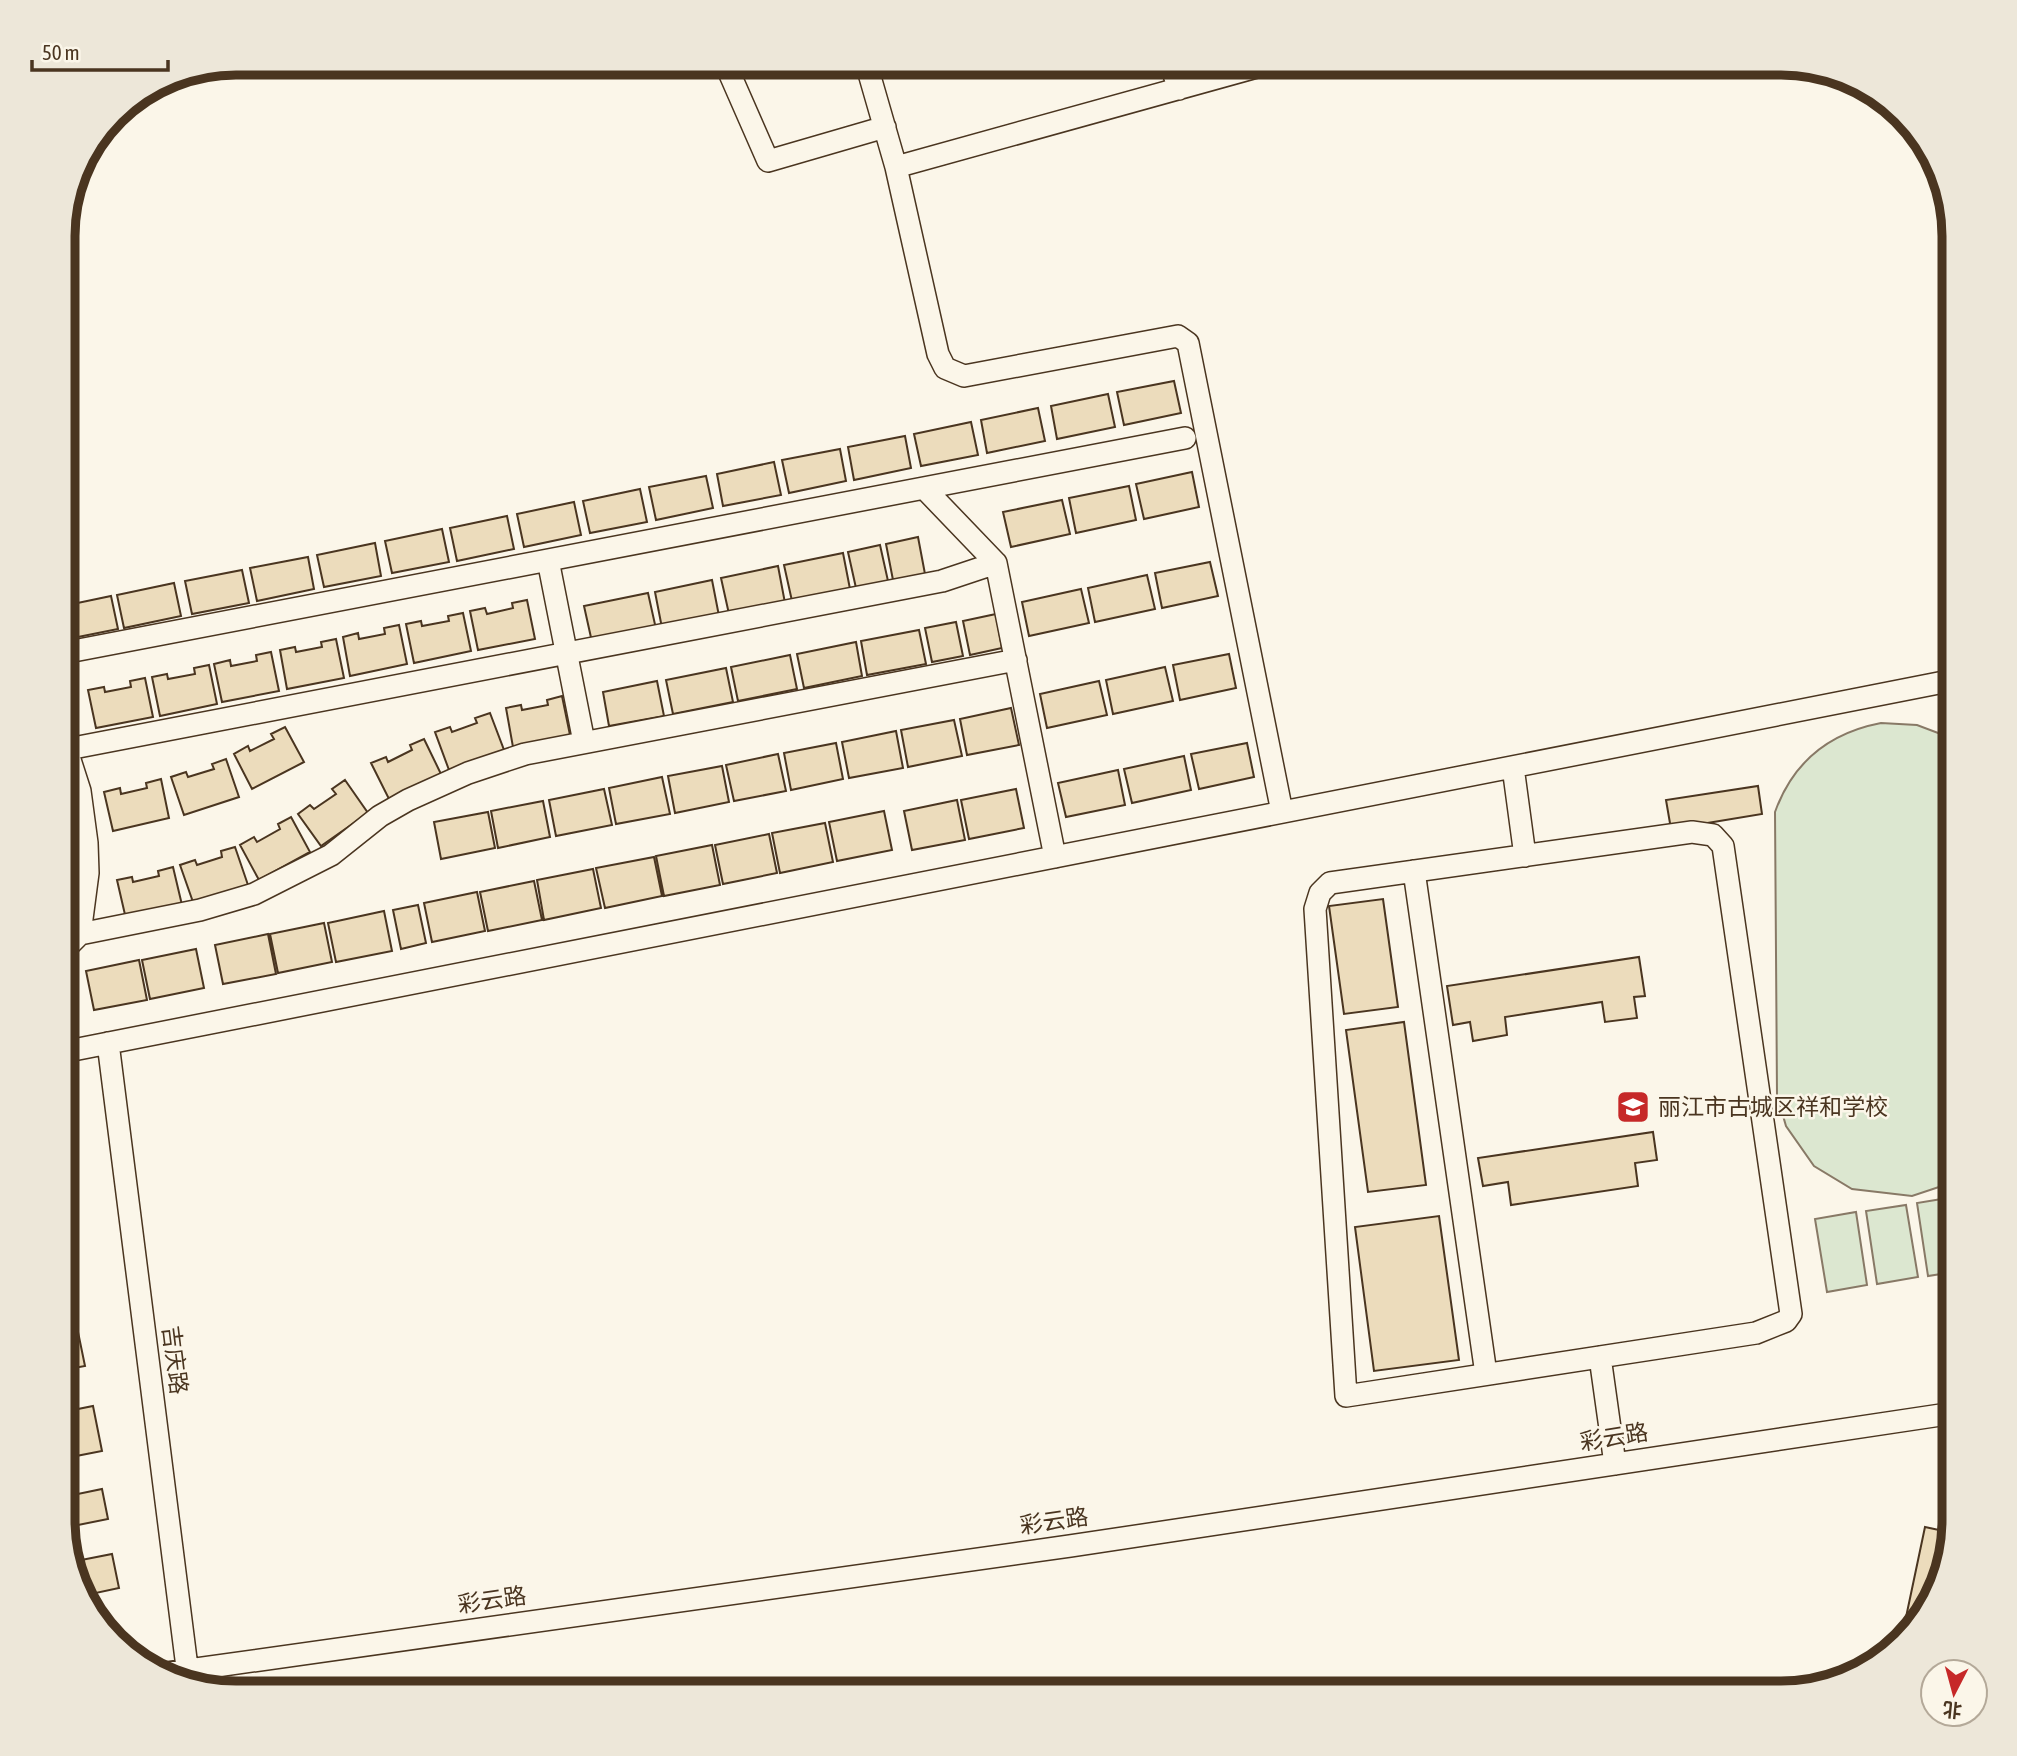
<svg xmlns="http://www.w3.org/2000/svg" width="2017" height="1756" font-family="'Asap Condensed','Noto Sans SC',sans-serif">
<rect width="100%" height="100%" fill="#fbf6e9"/>
<!-- green -->
<path fill="#dce7d0" stroke="#887966" stroke-width="2" d="M1881 723 1917 725 1954 739V1182L1912 1196 1852 1189 1814 1166 1786 1126 1777 1095 1775 812C1793 762 1829 733 1881 723Z
M1954 1197V1272L1928 1276 1917 1203Z
M1906 1205 1918 1277 1877 1284 1866 1211Z
M1856 1212 1867 1285 1827 1292 1815 1219Z"/>
<!-- building -->
<path fill="#ecdcbc" stroke="#4a3520" stroke-width="2" d="M1174 381 1181 413 1124 425 1117 392Z
M1108 394 1115 427 1057 439 1051 406Z
M1038 408 1045 441 987 453 981 420Z
M971 422 978 455 921 466 914 434Z
M905 436 911 468 854 480 848 447Z
M840 449 846 481 789 493 782 460Z
M774 462 781 495 723 506 717 474Z
M1192 472 1199 507 1144 519 1136 484Z
M706 476 713 508 656 520 649 487Z
M1129 486 1136 520 1076 533 1069 498Z
M640 489 647 522 590 533 583 501Z
M1062 500 1070 534 1011 547 1003 512Z
M574 502 581 535 524 547 517 514Z
M507 516 514 549 457 561 450 528Z
M442 529 449 562 392 573 385 541Z
M918 537 925 574 893 580 886 544Z
M375 543 381 576 324 587 317 555Z
M880 545 888 581 856 588 848 552Z
M843 553 850 589 792 601 784 565Z
M308 557 314 589 257 601 250 568Z
M1210 562 1218 596 1162 608 1155 573Z
M778 566 785 603 729 614 721 578Z
M242 570 249 603 192 614 185 581Z
M1147 575 1155 609 1095 622 1088 588Z
M712 580 719 616 662 628 655 592Z
M174 583 181 616 124 628 117 595Z
M1081 589 1089 623 1029 636 1022 602Z
M648 593 656 629 592 642 584 606Z
M111 596 118 629 63 640V606Z
M527 600 535 639 478 650 470 611 485 608 487 614 513 608 512 603Z
M463 613 471 651 414 663 406 624 421 621 422 626 449 621 448 616Z
M996 614 1002 648 970 655 963 621Z
M956 622 963 656 932 662 925 628Z
M399 625 407 664 350 676 343 637 358 633 359 639 385 634 384 628Z
M919 630 926 664 867 675 861 641Z
M336 639 344 678 287 689 280 650 295 647 296 652 322 647 321 642Z
M856 642 862 676 804 688 797 654Z
M271 652 279 691 222 702 214 664 230 660 231 666 257 661 256 655Z
M1229 654 1236 688 1180 700 1173 665Z
M790 655 797 689 738 701 731 667Z
M209 665 217 704 160 716 152 677 167 674 168 679 195 674 194 668Z
M1165 667 1173 701 1113 714 1106 680Z
M726 668 733 702 673 714 666 680Z
M145 678 153 717 96 728 88 690 104 687 105 692 131 687 130 681Z
M657 681 664 716 609 726 603 692Z
M1099 681 1107 715 1047 728 1040 694Z
M562 696 570 735 513 747 506 708 521 705 522 710 548 705 547 700Z
M1011 708 1019 745 967 755 960 719Z
M490 713 504 750 449 770 435 732 450 727 452 732 477 723 475 718Z
M954 720 962 756 908 767 901 730Z
M285 727 304 762 252 789 234 754 248 746 250 751 274 739 271 734Z
M896 731 903 768 849 778 842 742Z
M424 739 441 774 389 799 371 763 386 757 388 762 412 750 410 745Z
M836 743 843 779 791 790 784 753Z
M1247 743 1254 777 1199 789 1191 754Z
M778 754 786 791 734 801 726 765Z
M1184 756 1191 790 1132 803 1124 769Z
M226 759 239 797 184 815 171 777 186 772 188 777 214 769 212 764Z
M722 766 729 802 675 813 668 776Z
M1118 770 1125 805 1066 817 1058 783Z
M662 777 670 814 616 824 609 788Z
M161 779 169 818 113 831 104 792 120 788 121 794 147 788 146 783Z
M345 780 368 813 321 846 298 814 310 805 314 809 336 794 332 789Z
M1758 786 1762 814 1671 829 1666 800Z
M604 789 612 825 556 836 549 800Z
M1016 789 1024 828 969 839 961 800Z
M957 800 965 840 912 850 904 811Z
M543 801 550 837 498 848 491 811Z
M884 811 892 850 837 861 829 822Z
M488 812 495 848 441 859 434 822Z
M291 817 310 852 259 880 240 845 254 837 257 842 280 829 278 824Z
M825 823 833 862 780 873 772 833Z
M769 834 777 873 723 884 715 845Z
M712 845 720 885 664 896 656 856Z
M235 847 248 885 193 902 180 865 195 860 197 865 222 857 221 851Z
M654 857 662 896 605 908 596 868Z
M173 867 182 905 126 919 117 880 132 877 133 882 159 876 158 871Z
M593 869 601 908 544 920 537 880Z
M534 881 542 920 488 931 480 892Z
M477 892 485 931 432 942 424 903Z
M1383 899 1398 1007 1344 1014 1329 906Z
M418 905 426 943 401 949 393 910Z
M384 911 392 951 336 962 328 923Z
M324 923 332 962 278 973 270 934Z
M268 934 276 974 223 984 215 945Z
M196 949 204 988 150 999 142 960Z
M1639 957 1645 996 1634 997 1637 1018 1605 1022 1602 1002 1505 1017 1507 1035 1473 1041 1470 1022 1453 1025 1447 986Z
M139 960 147 1000 94 1010 86 971Z
M73 987 77 1008 63 1010V989Z
M1404 1022 1426 1185 1368 1192 1346 1030Z
M1653 1132 1657 1160 1635 1163 1638 1186 1511 1205 1508 1182 1483 1186 1478 1158Z
M63 1191 69 1216 63 1221Z
M1439 1216 1459 1360 1374 1371 1355 1227Z
M68 1264 75 1296 63 1298V1265Z
M78 1332 85 1366 63 1370V1335Z
M93 1406 102 1451 71 1457 63 1412Z
M63 1421 70 1453 63 1454Z
M102 1489 108 1519 63 1528V1497Z
M1925 1527 1953 1533 1941 1587 1916 1624 1905 1622Z
M112 1554 119 1588 82 1596 76 1587 71 1562Z"/>
<g fill="none" stroke-linecap="round" stroke-linejoin="round">
<defs>
<path id="minor" d="M725 63 768 161 885 127
M866 63 896 167 938 354 945 368 964 376 1178 336 1188 343 1282 812
M1170 63 1179 89
M896 167 1271 63
M924 488 996 563 1055 857
M548 560 584 742
M63 653 1185 438
M68 749 942 581 996 563
M1513 767 1525 856
M1692 832 1713 835 1723 846 1791 1314 1786 1321 1756 1333 1346 1396 1315 909 1320 893 1330 883Z
M1414 871 1486 1374
M80 934 200 910 254 894 331 855 380 816 408 800 468 773 525 754 1016 660
M63 951 80 934 88 873 87 843 80 791 63 738
M108 1043 189 1683
M63 1052 1954 680
M1600 1357 1615 1464
M160 1674 1070 1546 1954 1413"/>
</defs>
<!-- minor casing -->
<use href="#minor" stroke="#4a3520" stroke-width="24"/>
<!-- minor -->
<use href="#minor" stroke="#fbf6e9" stroke-width="21"/>
</g>
<!-- icons -->
<defs>
<symbol id="school-square" viewBox="-11 -11 22 22"><rect x="-9" y="-9" width="18" height="18" rx="4" fill="#c62828" stroke="#fbf6e9"/><path d="M0-5L7-2L0 1L-7-2ZM-4 1L0 2.5L4 1V4Q0 6-4 4Z" fill="#fff"/></symbol>
</defs>
<g fill-rule="evenodd">
<use href="#school-square" x="1614" y="1088" width="38" height="38"/>
</g>
<g text-anchor="middle" dominant-baseline="central" stroke-width="5" stroke-linejoin="round" paint-order="stroke">
<!-- poi labels -->
<g font-size="23" fill="#4a3520" stroke="#fbf6e9" text-anchor="start">
<text x="1658" y="1107">丽江市古城区祥和学校</text>
</g>
<!-- street labels -->
<g font-size="23" fill="#4a3520" stroke="#fbf6e9">
<text transform="translate(175 1360) rotate(83)">吉庆路</text>
<text transform="translate(1614 1437) rotate(-9)">彩云路</text>
<text transform="translate(1054 1521) rotate(-8)">彩云路</text>
<text transform="translate(492 1600) rotate(-8)">彩云路</text>
</g>
</g>
<!-- crop -->
<path d="M0 0H2017V1756H0ZM236 75H1781A161 161 0 0 1 1942 236V1520A161 161 0 0 1 1781 1681H236A161 161 0 0 1 75 1520V236A161 161 0 0 1 236 75Z" fill="#ede7d9" fill-rule="evenodd"/>
<path fill="none" stroke="#4a3520" stroke-width="9" d="M236 75H1781A161 161 0 0 1 1942 236V1520A161 161 0 0 1 1781 1681H236A161 161 0 0 1 75 1520V236A161 161 0 0 1 236 75Z"/>
<!-- north arrow -->
<g transform="translate(1954 1693) rotate(186)"><circle r="33" fill="#fbf6e9" stroke="#b4a999" stroke-width="2"/>
<path d="M0-5L12 26L0 18L-12 26Z" fill="#c62828"/>
<text y="-10" font-size="19" font-weight="bold" text-anchor="middle" fill="#4a3520">北</text>
</g>
<!-- scale -->
<path d="M32 60v10h136v-10" fill="none" stroke="#4a3520" stroke-width="3.5"/>
<text x="42" y="60" font-size="21" fill="#4a3520" stroke="#fbf6e9" stroke-width="5" paint-order="stroke">50 m</text>
</svg>
